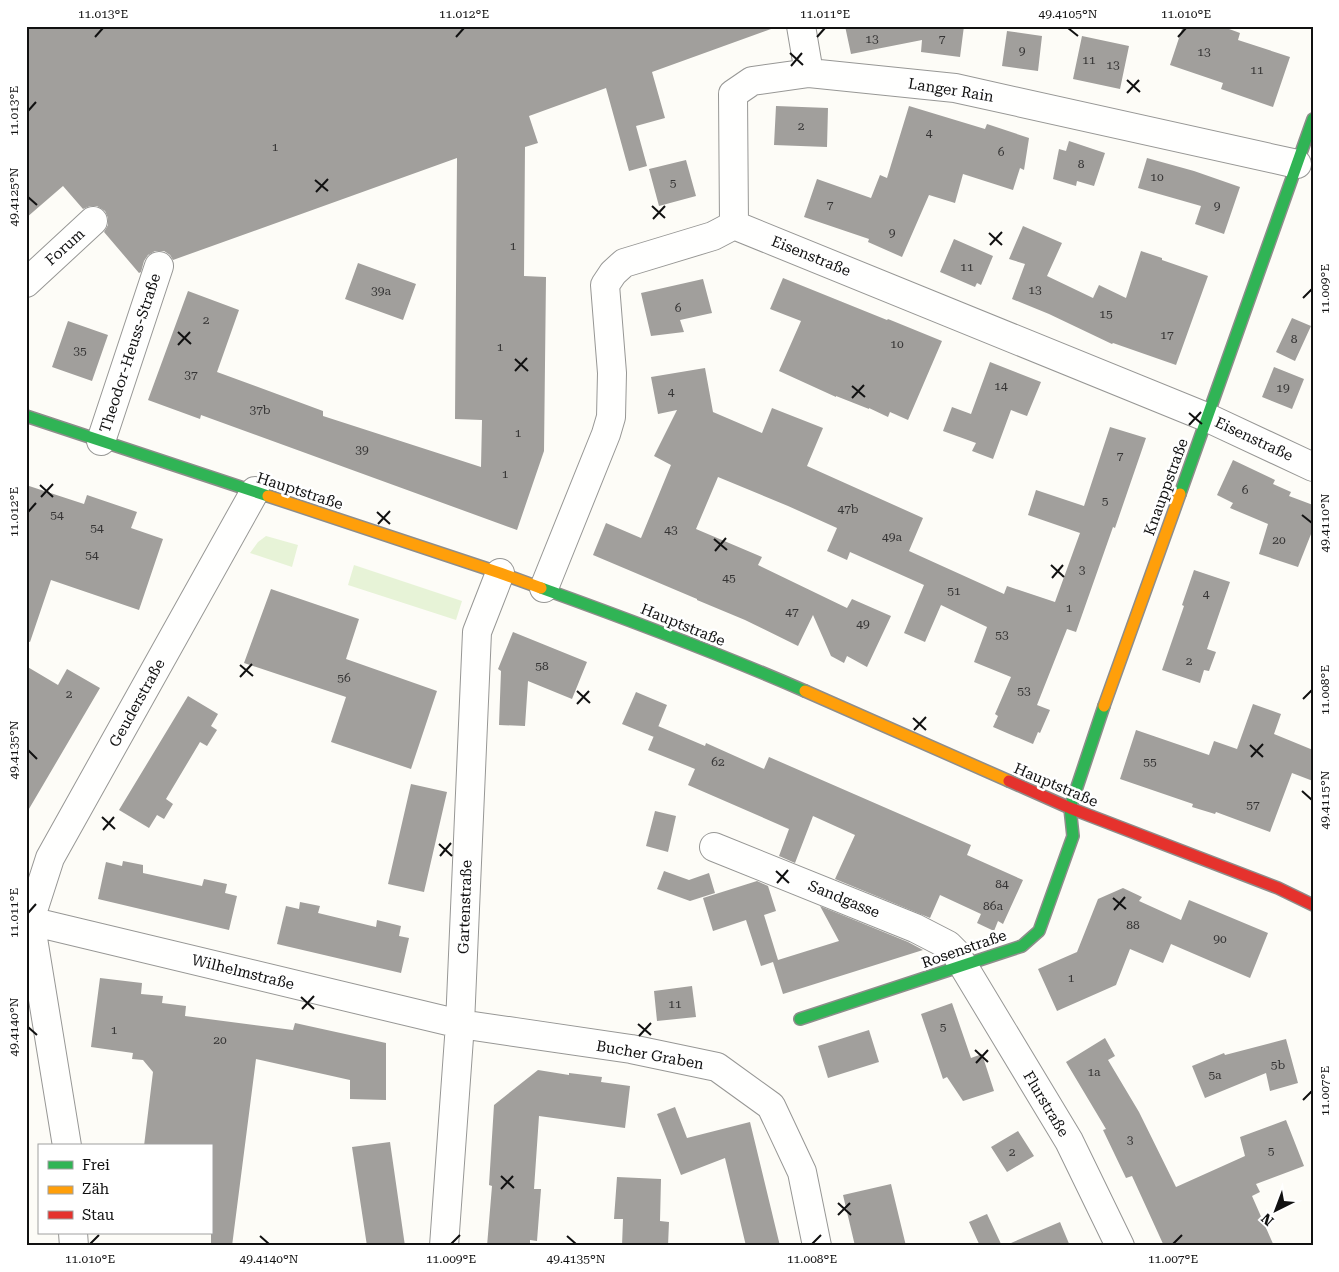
<svg xmlns="http://www.w3.org/2000/svg" width="1339" height="1272" font-family="'Roboto Serif',serif">
<rect width="100%" height="100%" fill="#fdfcf7"/>
<!-- green -->
<path fill="#e7f3d7" d="M266 536 298 545 292 567 250 553 258 542Z
M354 565 462 601 456 620 348 585Z"/>
<!-- building -->
<path fill="#a19f9c" d="M26 26H770L771 29 652 72 665 118 636 126 647 166 629 171 606 88 529 116 538 143 525 147 524 276 546 277 544 451 517 530 201 415 200 419 148 400 188 291 239 310 217 372 323 411V416L481 467 482 420 455 419 457 158 173 260 170 255 164 251H155L148 255 144 261 141 272 139 273 104 232 108 225V218L105 211 97 206H90L83 209 63 186 26 218Z
M845 26H964L960 57 921 52 922 40 851 54Z
M1183 26H1221L1240 33 1238 40 1290 57 1273 107 1221 89 1223 83 1170 65Z
M1007 31 1042 36 1038 71 1002 66Z
M1082 36 1129 46 1120 89 1073 79Z
M776 106 828 108 827 147 774 145Z
M909 106 985 129 987 124 1029 138 1024 170 1020 168 1013 190 963 174 955 203 929 195 902 257 868 242 869 239 804 217 817 179 871 198 880 175 887 178Z
M1069 141 1105 153 1094 186 1077 181 1076 186 1053 179 1059 149 1066 151Z
M1147 158 1194 171 1240 187 1224 234 1195 224 1201 206 1138 188Z
M686 160 696 196 659 206 649 169Z
M1023 226 1062 243 1047 276 1093 298 1099 285 1126 298 1141 251 1162 258V260L1208 276 1176 365 1113 343 1112 344 1049 314 1012 299 1025 264 1009 259Z
M954 239 993 256 981 285 977 283 975 287 940 272Z
M358 263 416 284 403 320 345 299Z
M783 278 887 320 888 319 942 341 908 420 890 412 888 417 869 408V409L836 396V397L779 371 801 321 770 309Z
M703 279 712 313 680 320 684 332 651 336 641 293Z
M1292 318 1311 326 1295 361 1276 352Z
M68 321 108 335 92 381 52 367Z
M990 362 1041 382 1027 416 1011 410 993 459 972 451 976 443 943 431 952 407 971 414Z
M1274 367 1304 379 1292 409 1262 397Z
M705 368 713 412 762 433 772 408 823 428 807 466 923 518 909 551 1004 594 1007 586 1055 602 1080 533 1028 515 1036 490 1084 506 1110 427 1146 438 1115 528 1113 527 1076 632 1067 629 1037 705 1050 710 1040 733 1038 732 1033 744 993 727 998 716 995 714 1011 677 974 662 987 627 941 605 925 642 904 633 924 585 850 552 847 560 827 551 837 528 788 506 718 477 696 529 762 557 758 565 847 608 852 599 891 616 867 667 847 656 844 663 831 656 813 615 798 646 745 620 697 600V599L593 555 606 523 641 538 671 465 654 456 677 410 658 414 651 377Z
M1233 460 1275 480 1273 484 1291 492 1289 496 1313 505V529L1298 567 1259 554 1268 524 1230 508 1233 503 1217 495Z
M26 485 84 504 87 495 137 512 131 528 163 539 139 610 51 580 30 642 26 641Z
M1194 570 1230 582 1207 649 1216 652 1209 671 1204 670 1200 683 1162 670 1184 606 1182 605Z
M271 589 359 619 346 659 437 691 411 769 331 742 346 697 244 663Z
M513 632 587 662 572 699 528 681 525 726 499 725 501 671 498 669Z
M26 666 58 685 67 669 100 688 26 814Z
M636 692 667 705 654 737 622 724Z
M188 696 218 714 211 726 217 730 207 746 200 742 166 799 173 804 164 819 157 815 149 828 119 810Z
M1253 704 1281 714 1274 734 1313 750V781L1292 773 1270 832 1216 812 1215 814 1192 807 1193 804 1120 779 1136 730 1209 755 1214 741 1237 749Z
M658 726 705 746 706 743 764 769 769 757 971 845 967 855 1023 880 1003 924 998 921 994 931 977 923 981 914 940 895 930 918 835 879 855 835 813 816 795 863 779 856 789 829 688 785 695 769 648 750Z
M411 784 447 792 424 892 388 884Z
M655 811 676 816 668 852 646 846Z
M123 861 143 865V873L202 886 204 879 227 884 225 893 237 896 229 930 98 899 106 862 122 866Z
M664 871 689 880 709 873 715 893 690 901 657 889Z
M757 881 768 886 776 911 764 915 778 960 839 941 820 906 908 942 923 950 783 994 773 962 761 966 746 920 713 931 703 898Z
M1123 888 1142 897 1139 901 1181 920 1189 900 1268 933 1250 978 1171 944 1163 963 1130 949 1116 985 1057 1011 1038 969 1077 952 1098 899Z
M300 902 320 906 318 913 376 927 377 920 401 926 399 936 409 938 401 973 277 944 286 906 299 909Z
M100 978 142 983 141 994 163 996 162 1003 186 1006 185 1016 293 1030 295 1023 386 1043V1100L350 1099V1080L256 1059 232 1246H211V1146H144L153 1072 143 1060 132 1059 133 1053 91 1047Z
M692 986 696 1017 657 1021 654 991Z
M952 1003 971 1058 982 1054 994 1091 963 1101 947 1077 943 1079 921 1014Z
M869 1030 879 1062 828 1078 818 1046Z
M1105 1038 1115 1056 1108 1060 1139 1112 1176 1187 1245 1156 1240 1137 1286 1120 1304 1166 1256 1184 1260 1192 1252 1196 1274 1246H1164L1132 1176 1126 1178 1103 1130 1106 1129 1066 1062Z
M1286 1039 1298 1083 1270 1091 1266 1073 1205 1098 1192 1066 1224 1053 1225 1055Z
M538 1070 569 1075V1073L602 1077 601 1082 630 1086 625 1128 539 1116 534 1189H541L537 1241 530 1240V1246H487L492 1186 489 1185 494 1105Z
M675 1107 687 1138 750 1122 780 1246H746L725 1158 681 1175 657 1114Z
M1018 1131 1034 1156 1007 1172 991 1147Z
M390 1142 405 1246H367L352 1147Z
M617 1177 661 1179 660 1221 669 1222 668 1246H622L623 1219H614Z
M891 1184 906 1246H855L843 1195Z
M987 1214 1002 1246H980L969 1222Z
M1060 1222 1070 1246H1004Z"/>
<g fill="none" stroke-linecap="round" stroke-linejoin="round">
<defs>
<path id="street" d="M801 26 809 73
M734 225 733 94 752 81 809 73 955 88 1297 164
M26 283 93 221
M101 441 159 266
M544 588 606 434 611 417 612 373 605 285 613 273 624 263 713 236 734 225 1206 417 1313 467
M714 847 915 928 948 945 955 952 1069 1141 1120 1246
M26 920 460 1024 631 1049 717 1067 771 1106 802 1172 817 1246
M67 1146 30 920 50 858 255 491
M73 1233 74 1246
M444 1246 460 1024 477 632 500 573"/>
<path id="fast" d="M26 416 268 496
M1180 494 1313 119
M541 588C630 620 718 653 805 691
M800 1019 1022 946 1039 931 1073 836 1070 808 1104 706"/>
<path id="slow" d="M268 496 500 573 541 588
M805 691 1009 781
M1104 706 1180 494"/>
<path id="jam" d="M1009 781 1070 808 1278 888 1313 905"/>
</defs>
<!-- street casing -->
<use href="#street" stroke="#979795" stroke-width="30"/>
<!-- fast casing -->
<use href="#fast" stroke="#8e8d8b" stroke-width="14"/>
<!-- slow casing -->
<use href="#slow" stroke="#8e8d8b" stroke-width="14"/>
<!-- jam casing -->
<use href="#jam" stroke="#8e8d8b" stroke-width="14"/>
<!-- street -->
<use href="#street" stroke="#fffffe" stroke-width="28"/>
<!-- fast -->
<use href="#fast" stroke="#30b455" stroke-width="11"/>
<!-- slow -->
<use href="#slow" stroke="#ff9f0a" stroke-width="11"/>
<!-- jam -->
<use href="#jam" stroke="#e5322d" stroke-width="11"/>
</g>
<!-- ticks -->
<path fill="none" stroke="#111" stroke-width="2" d="M1068 28 1078 36M95 37 103 28M456 37 464 28M817 37 825 28M1178 37 1186 28M790 53 803 65M791 66 802 53M1127 80 1140 92M1127 93 1139 80M28 111 36 102M315 180 328 191M316 192 328 179M28 197 37 205M652 206 665 218M653 219 665 206M989 233 1002 245M990 245 1002 232M1303 298 1312 289M178 332 191 344M178 345 190 332M515 359 528 371M515 371 527 358M852 386 865 397M852 398 864 385M1189 413 1202 424M1189 425 1201 412M40 485 53 497M41 497 53 484M28 512 36 503M377 512 390 524M1302 515 1312 523M378 524 390 511M714 539 727 550M715 551 726 538M1051 565 1064 577M1052 578 1063 565M240 665 253 676M240 677 252 664M577 691 590 703M1303 699 1312 690M577 704 589 691M913 718 926 730M914 730 926 717M1250 745 1263 757M28 750 37 759M1251 757 1263 744M1302 791 1312 800M102 817 115 829M103 830 114 817M439 844 452 856M440 856 451 843M776 871 789 883M777 883 788 870M1113 898 1126 909M1114 910 1125 897M28 913 36 904M301 997 314 1009M302 1009 314 996M638 1024 651 1035M28 1027 37 1035M639 1036 651 1023M975 1050 988 1062M976 1063 988 1050M1303 1100 1312 1091M501 1176 514 1188M501 1189 513 1176M838 1203 851 1215M838 1215 850 1203M260 1236 269 1244M567 1236 576 1244M90 1244 99 1235M451 1244 460 1235M812 1244 821 1235M1173 1244 1182 1235"/>
<g text-anchor="middle" dominant-baseline="central" stroke-width="5" stroke-linejoin="round" paint-order="stroke">
<!-- number labels -->
<g font-size="12" fill="#353434">
<text x="872" y="39">13</text>
<text x="942" y="39">7</text>
<text x="1022" y="51">9</text>
<text x="1204" y="52">13</text>
<text x="1089" y="60">11</text>
<text x="1113" y="65">13</text>
<text x="1257" y="70">11</text>
<text x="801" y="126">2</text>
<text x="929" y="133">4</text>
<text x="275" y="147">1</text>
<text x="1001" y="152">6</text>
<text x="1081" y="164">8</text>
<text x="1157" y="177">10</text>
<text x="673" y="183">5</text>
<text x="830" y="205">7</text>
<text x="1217" y="206">9</text>
<text x="892" y="233">9</text>
<text x="513" y="246">1</text>
<text x="967" y="267">11</text>
<text x="1035" y="290">13</text>
<text x="381" y="291">39a</text>
<text x="678" y="308">6</text>
<text x="1106" y="314">15</text>
<text x="206" y="320">2</text>
<text x="1167" y="335">17</text>
<text x="1294" y="339">8</text>
<text x="897" y="344">10</text>
<text x="500" y="347">1</text>
<text x="80" y="351">35</text>
<text x="191" y="375">37</text>
<text x="1001" y="386">14</text>
<text x="1283" y="388">19</text>
<text x="671" y="392">4</text>
<text x="260" y="410">37b</text>
<text x="518" y="433">1</text>
<text x="362" y="450">39</text>
<text x="1120" y="456">7</text>
<text x="505" y="474">1</text>
<text x="1245" y="490">6</text>
<text x="1105" y="501">5</text>
<text x="848" y="509">47b</text>
<text x="57" y="515">54</text>
<text x="97" y="528">54</text>
<text x="671" y="530">43</text>
<text x="892" y="537">49a</text>
<text x="1279" y="540">20</text>
<text x="92" y="555">54</text>
<text x="1082" y="570">3</text>
<text x="729" y="578">45</text>
<text x="954" y="591">51</text>
<text x="1206" y="594">4</text>
<text x="1069" y="608">1</text>
<text x="792" y="612">47</text>
<text x="863" y="624">49</text>
<text x="1002" y="635">53</text>
<text x="1189" y="661">2</text>
<text x="542" y="666">58</text>
<text x="344" y="678">56</text>
<text x="1024" y="691">53</text>
<text x="69" y="694">2</text>
<text x="718" y="762">62</text>
<text x="1150" y="762">55</text>
<text x="1253" y="805">57</text>
<text x="1002" y="884">84</text>
<text x="993" y="906">86a</text>
<text x="1133" y="925">88</text>
<text x="1220" y="939">90</text>
<text x="1071" y="978">1</text>
<text x="675" y="1004">11</text>
<text x="943" y="1027">5</text>
<text x="114" y="1030">1</text>
<text x="220" y="1040">20</text>
<text x="1278" y="1065">5b</text>
<text x="1094" y="1072">1a</text>
<text x="1215" y="1075">5a</text>
<text x="1130" y="1140">3</text>
<text x="1271" y="1151">5</text>
<text x="1012" y="1152">2</text>
</g>
<!-- street labels -->
<g font-size="15" fill="#111" stroke="#fff">
<text transform="translate(951 90) rotate(9)">Langer Rain</text>
<text transform="translate(65 247) rotate(-42)">Forum</text>
<text transform="translate(811 256) rotate(22)">Eisenstraße</text>
<text transform="translate(130 353) rotate(-72)">Theodor-Heuss-Straße</text>
<text transform="translate(1254 439) rotate(25)">Eisenstraße</text>
<text transform="translate(1166 487) rotate(-70)">Knauppstraße</text>
<text transform="translate(300 491) rotate(18)">Hauptstraße</text>
<text transform="translate(683 625) rotate(22)">Hauptstraße</text>
<text transform="translate(137 703) rotate(-61)">Geuderstraße</text>
<text transform="translate(1056 785) rotate(23)">Hauptstraße</text>
<text transform="translate(844 899) rotate(22)">Sandgasse</text>
<text transform="translate(465 907) rotate(-88)">Gartenstraße</text>
<text transform="translate(964 949) rotate(-19)">Rosenstraße</text>
<text transform="translate(243 972) rotate(14)">Wilhelmstraße</text>
<text transform="translate(650 1055) rotate(10)">Bucher Graben</text>
<text transform="translate(1046 1104) rotate(59)">Flurstraße</text>
</g>
</g>
<!-- border -->
<rect width="1339" height="1272" fill="none" stroke="#ffffff" stroke-width="55"/>
<!-- legend -->
<rect x="38" y="1144" width="175" height="90" fill="#ffffff" stroke="#a0a0a0"/>
<rect x="48" y="1161" width="25" height="8" fill="#30b455" stroke="#a0a0a0"/>
<text x="82" y="1170" font-size="15" fill="#111111">Frei</text>
<rect x="48" y="1186" width="25" height="8" fill="#ff9f0a" stroke="#a0a0a0"/>
<text x="82" y="1194" font-size="15" fill="#111111">Zäh</text>
<rect x="48" y="1211" width="25" height="8" fill="#e5322d" stroke="#a0a0a0"/>
<text x="82" y="1220" font-size="15" fill="#111111">Stau</text>
<!-- north arrow -->
<g transform="translate(1276 1210) rotate(222)" stroke="#ffffff" stroke-width="4" paint-order="stroke">
<path d="M0-4L9 19L0 12L-9 19Z" fill="#111111"/>
<text y="-8" font-size="14" font-weight="bold" text-anchor="middle" fill="#111111">N</text>
</g>
<rect x="28" y="28" width="1284" height="1216" fill="none" stroke="#111" stroke-width="2"/>
<g font-size="12" text-anchor="middle" fill="#111">
<text x="103" y="18">11.013°E</text>
<text x="464" y="18">11.012°E</text>
<text x="825" y="18">11.011°E</text>
<text x="1068" y="18">49.4105°N</text>
<text x="1186" y="18">11.010°E</text>
<text transform="translate(14 111) rotate(-90)" y="4">11.013°E</text>
<text transform="translate(14 197) rotate(-90)" y="4">49.4125°N</text>
<text transform="translate(1325 289) rotate(-90)" y="4">11.009°E</text>
<text transform="translate(14 512) rotate(-90)" y="4">11.012°E</text>
<text transform="translate(1325 523) rotate(-90)" y="4">49.4110°N</text>
<text transform="translate(1325 690) rotate(-90)" y="4">11.008°E</text>
<text transform="translate(14 750) rotate(-90)" y="4">49.4135°N</text>
<text transform="translate(1325 800) rotate(-90)" y="4">49.4115°N</text>
<text transform="translate(14 913) rotate(-90)" y="4">11.011°E</text>
<text transform="translate(14 1027) rotate(-90)" y="4">49.4140°N</text>
<text transform="translate(1325 1091) rotate(-90)" y="4">11.007°E</text>
<text x="90" y="1263">11.010°E</text>
<text x="269" y="1263">49.4140°N</text>
<text x="451" y="1263">11.009°E</text>
<text x="576" y="1263">49.4135°N</text>
<text x="812" y="1263">11.008°E</text>
<text x="1173" y="1263">11.007°E</text>
</g>
</svg>
